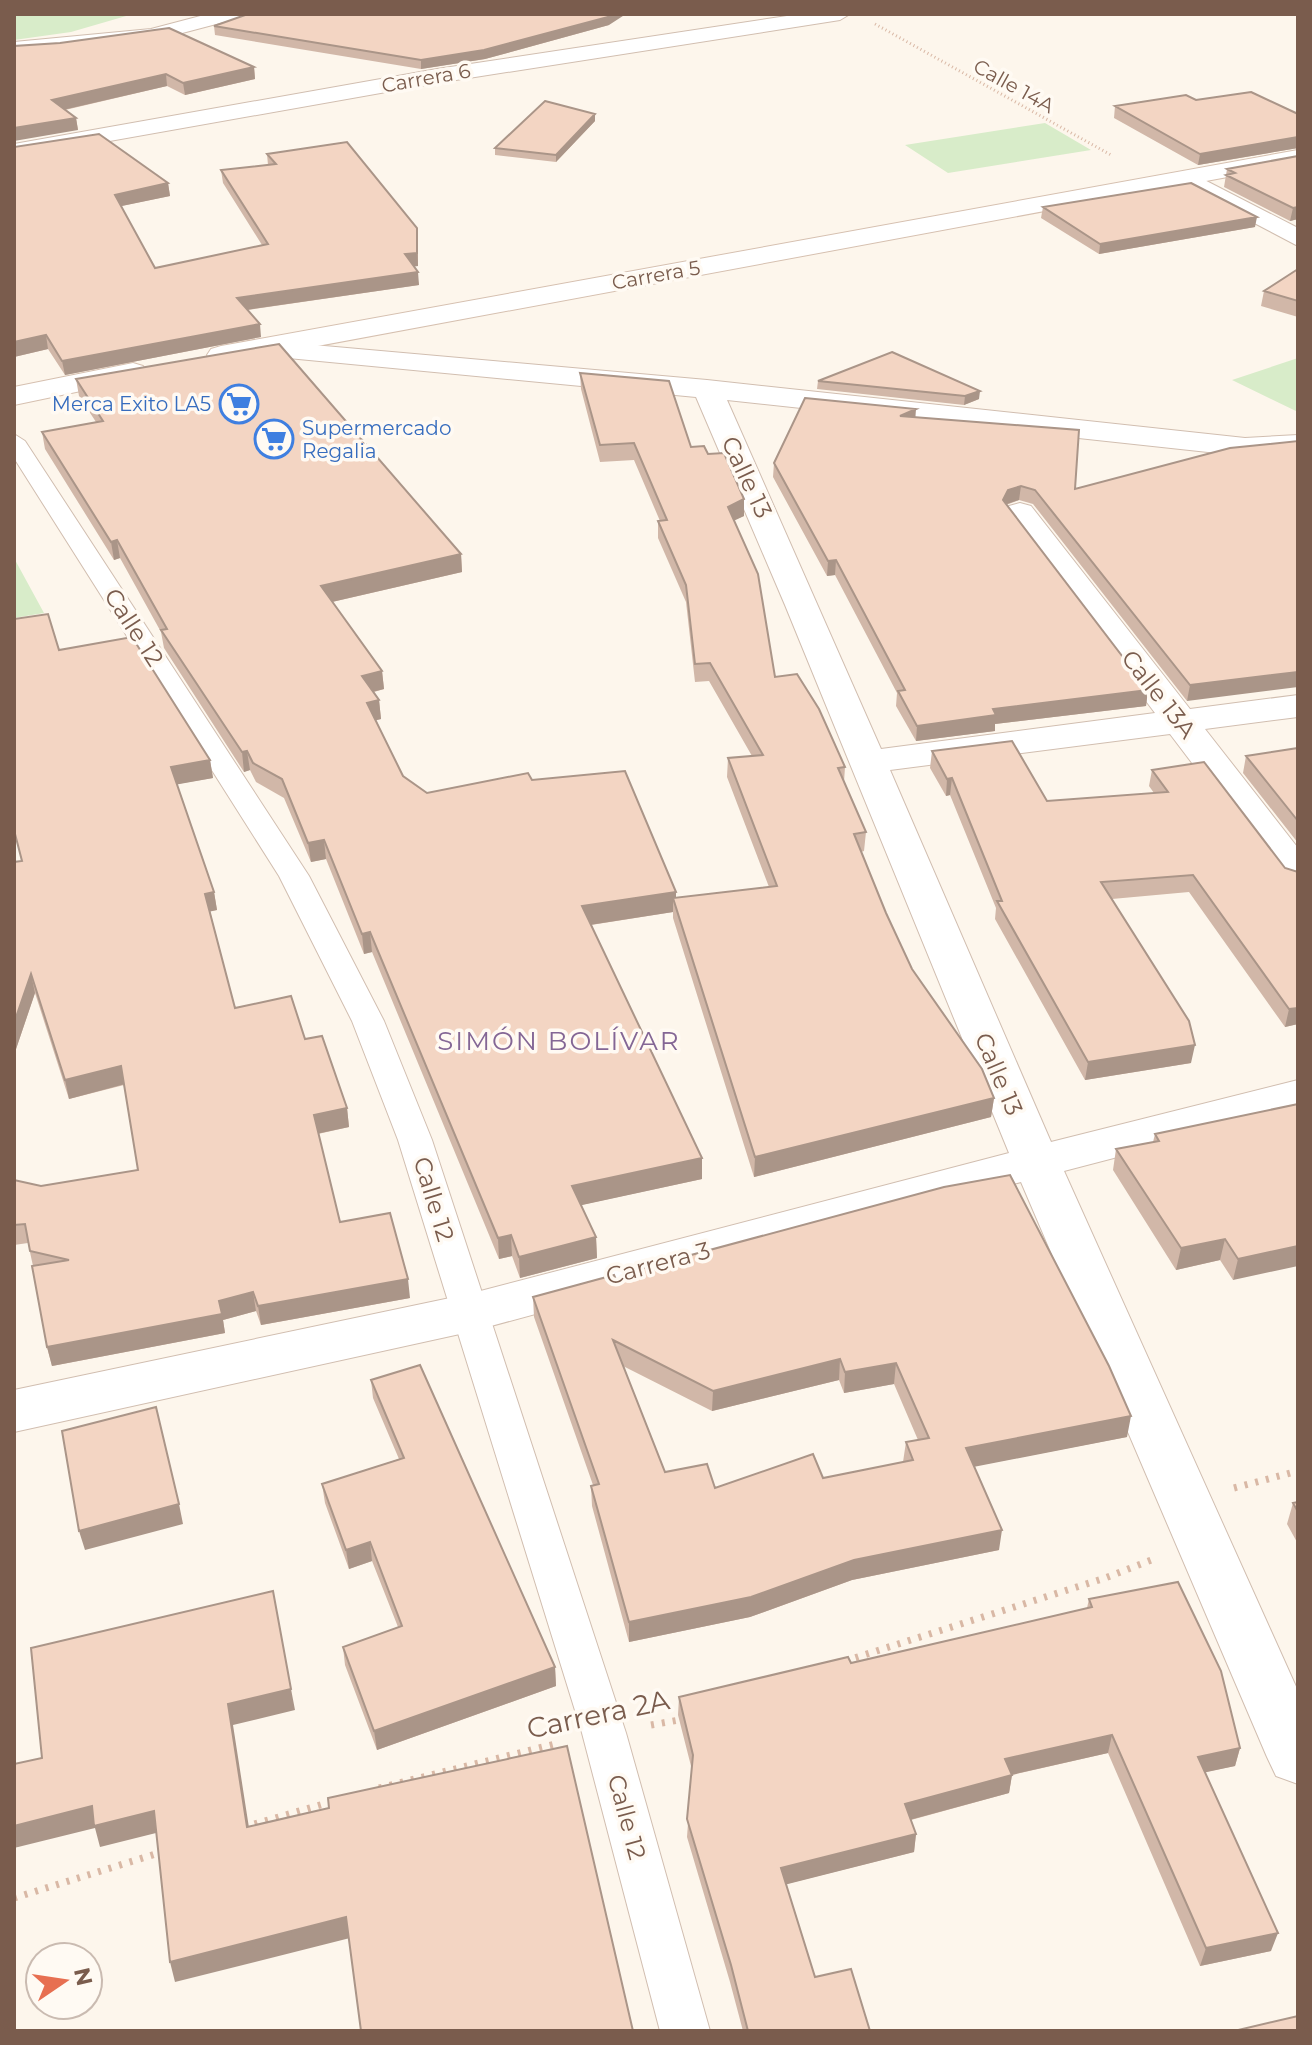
<svg xmlns="http://www.w3.org/2000/svg" width="1312" height="2045" font-family="Montserrat,sans-serif">
<rect width="100%" height="100%" fill="#fdf6ec"/>
<!-- green -->
<path fill="#d8ecc9" d="M14 14H133L71 32 14 40Z
M1045 123 1091 150 948 173 905 145Z
M1298 358V412L1232 380Z
M14 558 44 613 14 618Z"/>
<g fill="none" stroke-linecap="round" stroke-linejoin="round">
<defs>
<path id="lane" d="M14 434 25 441 309 876 384 1021 432 1140 626 1733 710 2031H660L582 1733 398 1140 352 1021 279 876 14 458Z"/>
<path id="street" d="M208 14H242L239 18 152 41 14 54V42L151 29Z
M800 14H850L840 20 437 83 14 158V144L437 69Z
M1187 171 1298 228V246L1178 183 1175 178 1178 173Z
M257 340 707 380 1245 438 1298 435V453L1245 456 727 400 881 749 1155 713 1004 513 1009 506 1020 503 1031 506 1190 709 1298 695V717L1205 729 1298 848V887L1284 884 1170 734 890 770 1051 1142 1298 1080V1110L1064 1171 1298 1691V1784L1276 1776 1267 1757 1021 1182 469 1332 14 1432V1390L469 1294 1009 1153 785 605 696 397 247 354 243 348 247 342Z"/>
<path id="secondary" d="M1298 150V164L221 364 211 361 207 355 211 349 221 346Z
M133 363 143 366 147 372 143 378 14 405V387Z"/>
</defs>
<!-- lane casing -->
<use href="#lane" stroke="#d1beb0" stroke-width="2"/>
<!-- street casing -->
<use href="#street" stroke="#d1beb0" stroke-width="2"/>
<!-- secondary casing -->
<use href="#secondary" stroke="#d6c0b0" stroke-width="2"/>
<!-- path-far1 -->
<path stroke="#d9b8a5" stroke-width="3" stroke-dasharray="1 3" stroke-linecap="butt" d="M875 24 1111 155"/>
<!-- path -->
<path stroke="#d9b8a5" stroke-width="7" stroke-dasharray="3 8" stroke-linecap="butt" d="M1234 1488 1298 1471
M845 1661 1105 1578 1154 1559
M651 1725 685 1719
M379 1788 555 1744
M244 1827 334 1801
M14 1898 162 1852"/>
<!-- lane -->
<use href="#lane" fill="#fff" fill-rule="evenodd"/>
<!-- street -->
<use href="#street" fill="#fff" fill-rule="evenodd"/>
<!-- secondary -->
<use href="#secondary" fill="#fff" fill-rule="evenodd"/>
</g>
<!-- wall -->
<path fill="#d1b7a8" fill-rule="evenodd" d="M609 25 485 59 421 69 215 35 214 26Z
M14 46 254 67 255 79 185 95 167 86 65 110 76 118 78 130Z
M1196 100 1298 114V148L1198 165 1114 118 1115 106Z
M595 114V121L556 162 495 155V148Z
M14 147 168 183 170 196 121 206 155 268 262 245 223 183 221 170 268 165 267 154 418 241V266H414L419 285 248 310 261 337 65 375 48 349 14 357Z
M1298 156V219L1290 221 1224 187 1227 169Z
M1043 207 1255 227 1099 254 1041 218Z
M1298 269V317L1261 306 1264 291Z
M892 352 979 399 964 405 817 389 818 381Z
M580 373 691 447 708 454 744 499V516L734 520 775 677 845 767 844 782 866 832 864 851 861 852 886 913 912 969 994 1098 991 1117 754 1177 673 918V912L591 925 702 1179 581 1205 596 1237 597 1258 520 1278 512 1256 499 1259 372 952 364 954 326 859 311 862 284 798 256 782 250 770 244 772 164 648 161 632 120 558 114 560 45 449 42 432 96 422 79 396 76 379 461 554 462 572 332 602 382 671 384 689 374 692 379 700 381 719 376 720 403 776 427 793 532 780 676 898 769 887 727 777 728 758 752 756 709 681 695 682 686 602 658 538V521H660L634 460 600 462 581 389Z
M916 417 1075 489 1298 441 1187 701 1033 504 1019 500 1006 505 1148 690 1146 706 995 724V731L916 741 896 706 897 693 835 575 827 576 773 477 774 463Z
M59 650 210 760 213 778 177 784 214 892 217 910 210 911 235 1008 305 1039 347 1108 349 1127 318 1134 340 1222 410 1298 261 1325 256 1311 223 1320 225 1333 52 1366 47 1347 33 1266 28 1243 14 1245V1180L41 1186 138 1170 124 1085 69 1099 35 993 14 1055V862L21 861Z
M1298 748V843L1243 773 1246 756Z
M932 751 1047 801 1154 793 1149 786 1152 770 1285 868 1298 872V1024L1285 1027 1189 892 1112 899 1191 1063 1085 1080 995 919 996 908 950 795 946 796 930 768Z
M1298 1104 1233 1280 1220 1260 1176 1270 1113 1170 1116 1149 1153 1142 1155 1134Z
M1010 1175 1127 1437 974 1466 999 1550 852 1580 750 1617 629 1642 592 1506 591 1486 593 1485 534 1317 533 1297 617 1282ZM623 1366 712 1411 839 1380 844 1393 894 1384 918 1440 906 1442 903 1462 823 1478 715 1488 665 1472Z
M371 1380 555 1667 556 1686 377 1750 345 1665 343 1647 398 1627 372 1561 349 1569 325 1503 322 1484 399 1459 373 1398Z
M1298 1502V1544L1287 1524 1293 1503Z
M1089 1599 1240 1748 1235 1766 1205 1772 1271 1951 1200 1966 1108 1753 1012 1775 1009 1793 911 1820 916 1834 914 1852 786 1884 815 1977 870 2031H743L730 1982 687 1837 692 1770 678 1715 679 1697 851 1663 1087 1608Z"/>
<!-- shaded-wall -->
<path fill="#aa9588" d="M613 14H626L609 25 485 59 421 69V60Z
M254 67 255 79 185 95 183 83Z
M166 74 167 86 54 112 52 100Z
M595 114V121L556 162V155Z
M76 118 78 130 14 141V128Z
M1298 137V148L1198 165 1200 154Z
M168 183 170 196 117 207 115 195Z
M1298 207V219L1290 221 1293 208Z
M1257 217 1255 227 1099 254 1100 244Z
M417 228 418 266 406 268 405 254Z
M418 272 419 285 239 311 237 298Z
M260 324 261 337 65 375 62 361Z
M46 335 48 349 14 357V342Z
M980 391 979 399 964 405 965 396Z
M916 409 915 423 900 416Z
M1021 486 1019 500 1007 504 1003 500 1008 490Z
M744 499V516L727 524 728 507Z
M117 540 120 558 114 560 111 542Z
M461 554 462 572 323 604 321 586Z
M836 560 835 575 827 576 828 561Z
M382 671 384 689 364 694 362 676Z
M1298 672V687L1187 701 1190 685Z
M1148 690 1146 706 995 724V731L916 741 917 726 993 709Z
M379 700 381 719 369 722 367 703Z
M247 751 250 770 244 772 242 752Z
M210 760 213 778 174 785 171 767Z
M952 778 950 795 946 796 947 779Z
M324 840 326 859 311 862 308 843Z
M214 892 217 910 208 912 205 894Z
M676 892V907L673 898V912L583 926 582 906Z
M370 932 372 952 364 954 362 934Z
M31 974 35 993 14 1055V1023Z
M1298 1008V1024L1285 1027 1289 1009Z
M1195 1045 1191 1063 1085 1080 1088 1062Z
M121 1066 125 1084 69 1099 65 1080Z
M994 1098 991 1117 754 1177 755 1157Z
M347 1108 349 1127 316 1134 314 1115Z
M702 1158V1179L573 1207 572 1186Z
M511 1235 512 1256 499 1259 498 1238Z
M596 1237 597 1258 520 1278 519 1257Z
M1225 1239 1220 1260 1176 1270 1181 1248Z
M1298 1246V1266L1233 1280 1238 1259Z
M408 1279 410 1298 261 1325 258 1306Z
M253 1292 256 1311 223 1320 225 1333 52 1366 47 1347Z
M840 1359 839 1380 712 1411 713 1391Z
M896 1363 894 1384 844 1393 845 1372Z
M1131 1416 1127 1437 963 1469 966 1448Z
M179 1504 183 1524 85 1550 79 1531Z
M1002 1530 999 1550 852 1580 750 1617 629 1642V1622L854 1560Z
M370 1542 372 1561 349 1569 346 1550Z
M555 1667 556 1686 377 1750 374 1731Z
M291 1689 295 1710 233 1725 252 1847 247 1827 228 1704Z
M1112 1735 1108 1753 1002 1777 1005 1759Z
M1240 1748 1235 1766 1193 1775 1198 1757Z
M1012 1775 1009 1793 902 1822 905 1804Z
M92 1806 154 1811 160 1832 100 1847 95 1828 14 1848V1826Z
M916 1834 914 1852 780 1886 781 1868Z
M346 1917 350 1938 175 1982 170 1962Z
M1278 1933 1271 1951 1200 1966 1206 1948Z"/>
<!-- building -->
<path fill="#f3d5c3" stroke="#aa9588" stroke-width="2" fill-rule="evenodd" d="M248 14H613L608 17 484 50 421 60 214 26Z
M169 28 254 67 183 83 166 74 52 100 76 118 14 128V46L60 43Z
M1251 92 1298 114V137L1200 154 1115 106 1186 95 1196 100Z
M545 101 595 114 556 155 495 148Z
M99 134 168 183 115 195 155 268 268 244 221 170 276 164 267 154 347 142 417 228V253L405 254 418 272 237 298 260 324 62 361 46 335 14 342V147Z
M1298 156V207L1293 208 1226 175 1235 173 1227 169Z
M1191 183 1257 217 1100 244 1043 207Z
M1298 269V301L1264 291Z
M279 344 461 554 321 586 382 671 362 676 379 700 367 703 403 776 427 793 528 773 532 780 625 771 676 892 582 906 702 1158 572 1186 596 1237 519 1257 511 1235 498 1238 370 932 362 934 324 840 308 843 282 779 253 763 247 751 242 752 161 630 167 629 117 540 111 542 42 432 103 421 76 379Z
M892 352 980 391 965 396 818 381Z
M580 373 669 381 691 447 704 446 708 454 724 453 744 499 728 507 758 574 775 677 797 674 819 709 845 767 838 768 866 832 854 834 886 913 912 969 982 1069 994 1098 755 1157 673 898 777 886 728 758 763 755 710 663 695 664 686 585 658 521 667 520 634 443 600 445Z
M805 398 916 409 900 416 1079 430 1075 489 1230 448 1298 441V672L1190 685 1035 490 1021 486 1008 490 1003 500 1148 690 993 709 996 715 917 726 898 691 905 690 836 560 828 561 774 463Z
M48 614 59 650 132 637 210 760 171 767 214 892 205 894 235 1008 291 996 305 1039 322 1036 347 1108 314 1115 340 1222 390 1213 408 1279 258 1306 253 1292 219 1301 222 1314 47 1347 32 1266 69 1260 30 1251 25 1224 14 1225V1180L41 1186 138 1170 121 1066 65 1080 31 974 14 1023V862L22 861 14 830V619Z
M1012 741 1047 801 1168 792 1152 770 1204 762 1285 868 1298 872V1008L1289 1009 1193 875 1101 882 1189 1021 1195 1045 1088 1062 997 901H1002L952 778 947 779 932 751Z
M1298 748V821L1246 756Z
M1298 1104V1246L1238 1259 1225 1239 1181 1248 1116 1149 1159 1141 1155 1134Z
M1010 1175 1109 1366 1131 1416 966 1448 1002 1530 854 1560 751 1597 629 1622 591 1486 599 1484 533 1297 614 1275 617 1282 639 1269 944 1187ZM613 1340 713 1391 840 1359 845 1372 896 1363 929 1438 906 1442 913 1460 823 1478 813 1454 715 1488 707 1464 665 1472Z
M420 1365 555 1667 374 1731 343 1647 402 1626 370 1542 346 1550 322 1484 404 1458 371 1380Z
M156 1407 179 1504 79 1531 62 1431Z
M1298 1502V1512L1293 1503Z
M1178 1582 1221 1671 1240 1748 1198 1757 1278 1933 1206 1948 1112 1735 1005 1759 1012 1775 905 1804 916 1834 781 1868 815 1977 851 1969 870 2031H748L731 1965 687 1819 693 1755 679 1697 848 1657 851 1663 1092 1607 1089 1599Z
M273 1591 291 1689 228 1704 247 1827 329 1808 328 1798 567 1746 633 2031H361L346 1917 170 1962 154 1811 94 1826 92 1806 14 1826V1764L42 1758 31 1648Z
M1298 2016V2031H1234Z"/>
<!-- icons -->
<defs>
<symbol id="supermarket-ring" viewBox="-11 -11 22 22"><circle r="9.5" fill="#fffaf3" stroke="#3f7fe0" stroke-width="1.5"/><path d="M-6-5.5h2.5l.6 2H6L4.5 2H-2.5L-4.4-4H-6ZM-1.5 3.2a1.3 1.3 0 1 0 .1 0ZM3 3.2a1.3 1.3 0 1 0 .1 0Z" fill="#3f7fe0"/></symbol>
</defs>
<g fill-rule="evenodd">
<use href="#supermarket-ring" x="217" y="382" width="44" height="44"/>
<use href="#supermarket-ring" x="252" y="417" width="44" height="44"/>
</g>
<g text-anchor="middle" dominant-baseline="central" stroke-width="7" stroke-linejoin="round" paint-order="stroke">
<!-- far-street labels -->
<g font-size="20" fill="#7a5c4d" stroke="#fffaf3">
<text transform="translate(426 78) rotate(-10)">Carrera 6</text>
<text transform="translate(1014 86) rotate(29)">Calle 14A</text>
<text transform="translate(656 275) rotate(-10)">Carrera 5</text>
</g>
<!-- far-shop labels -->
<g font-size="20" fill="#366cbe" stroke="#fffaf3" text-anchor="end">
<text x="211" y="404">Merca Exito LA5</text>
<text x="302" y="428" text-anchor="start">Supermercado<tspan x="302" dy="23">Regalia</tspan></text>
</g>
<!-- street labels -->
<g font-size="24" fill="#7a5c4d" stroke="#fffaf3">
<text transform="translate(747 477) rotate(65)">Calle 13</text>
<text transform="translate(134 627) rotate(57)">Calle 12</text>
<text transform="translate(1159 694) rotate(52)">Calle 13A</text>
<text transform="translate(999 1074) rotate(67)">Calle 13</text>
<text transform="translate(434 1199) rotate(73)">Calle 12</text>
<text transform="translate(658 1263) rotate(-15)">Carrera 3</text>
<text transform="translate(627 1817) rotate(75)">Calle 12</text>
</g>
<!-- neighbourhood labels -->
<g font-size="26" letter-spacing="2" fill="#846695" stroke="#fffaf3">
<text x="559" y="1041">SIMÓN BOLÍVAR</text>
</g>
<!-- near-street labels -->
<g font-size="28" fill="#7a5c4d" stroke="#fffaf3">
<text transform="translate(598 1714) rotate(-12)">Carrera 2A</text>
</g>
</g>
<!-- border -->
<rect width="1312" height="2045" fill="none" stroke="#7a5c4d" stroke-width="32"/>
<!-- north arrow -->
<g transform="translate(64 1981) rotate(77)"><circle r="38" fill="#fffaf3" stroke="#cabbb1" stroke-width="2"/>
<path d="M0-6L14 30L0 20L-14 30Z" fill="#e76f51"/>
<text y="-12" font-size="22" font-weight="bold" text-anchor="middle" fill="#7a5c4d">N</text>
</g>
</svg>
